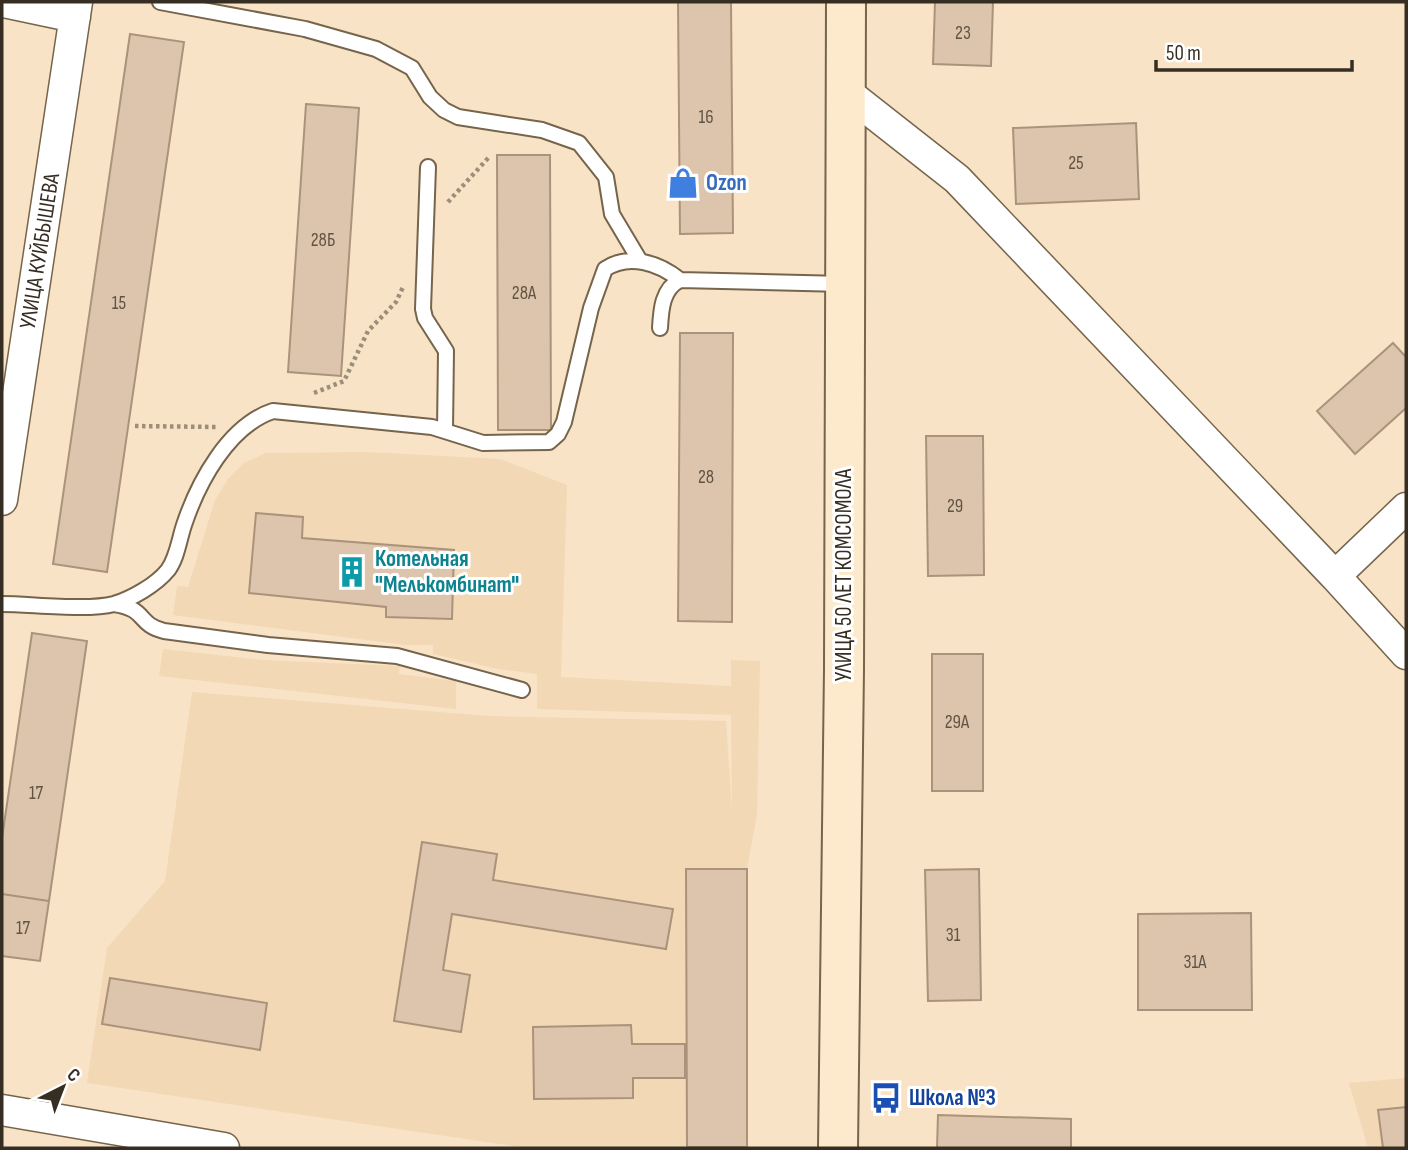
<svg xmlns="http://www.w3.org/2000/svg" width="1408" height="1150" font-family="'Sofia Sans Condensed',sans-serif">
<rect width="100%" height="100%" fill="#f8e3c7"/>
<!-- built -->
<path fill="#f2d8b5" d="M366 452 500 459 567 485 561 677 731 686V660L760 661 757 815 747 869V1148H527L87 1083 107 948 165 881 192 692 489 716 726 721 732 812 731 715 537 709V674L498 669 433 654V645H405L173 615 177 586 188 587 215 500 228 479 244 463 266 453Z
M163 649 263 660 400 666 399 674 456 681V709L159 676Z
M1406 1078V1148H1368L1349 1083Z"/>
<!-- building -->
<path fill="#ddc4ac" stroke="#ab937b" stroke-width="2" d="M678 2H731L733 233 680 234Z
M935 2H993L991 66 933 64Z
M130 34 184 42 107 572 53 564Z
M306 104 359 108 341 376 288 372Z
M1136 123 1139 199 1016 204 1013 128Z
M497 155H550L551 430H498Z
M680 333H733L732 622 678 621Z
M1393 343 1406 357V408L1355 454 1317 411Z
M926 436H983L984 575 928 576Z
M256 513 303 517 302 538 454 550 452 619 386 617V607L249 593Z
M32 633 87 641 49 901 2 894V838Z
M932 654H983V791H932Z
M422 842 497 854 493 880 673 909 666 949 452 914 443 970 470 975 461 1032 394 1021Z
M686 869H747V1147H687Z
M979 869 981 1000 928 1001 925 870Z
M2 894 49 901 40 961 2 956Z
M1251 913 1252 1010H1138V914Z
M110 978 267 1003 260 1050 102 1024Z
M631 1025 632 1044H685V1078H633V1098L534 1099 533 1027Z
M1406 1107V1148H1383L1378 1110Z
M938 1115 1071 1119V1148H937Z"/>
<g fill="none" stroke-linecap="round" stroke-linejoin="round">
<defs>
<path id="lane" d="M160 2 305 29 376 49 412 68 430 97 444 110 458 117 542 130 579 143 606 177 612 214 640 261
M428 167 423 309 425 318 446 351 445 430
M660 328C661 310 662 289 680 280L844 284
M2 604C31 604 87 611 114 604 131 599 156 585 168 570 177 558 179 540 184 525 198 483 228 426 273 411L432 427 483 443 549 442 558 434 564 422 591 308 605 269C629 253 659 263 680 280
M114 604C148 609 136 624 164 631L268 645 397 656 522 690"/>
<path id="street" d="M4 2 75 17
M845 91 957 179 1335 576
M2 500 77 2
M1406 508 1335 576 1406 654
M2 1110 224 1148"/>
<path id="secondary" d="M838 1148 844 669 846 2"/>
</defs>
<!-- lane casing -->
<use href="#lane" stroke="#76644b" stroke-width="18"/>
<!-- street casing -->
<use href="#street" stroke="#76644b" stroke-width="33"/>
<!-- secondary casing -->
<use href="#secondary" stroke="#76644b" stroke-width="42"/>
<!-- path -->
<path stroke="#9d8e7a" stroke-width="4.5" stroke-dasharray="3.5 3.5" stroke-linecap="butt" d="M448 202 490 156
M314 393 344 381 368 331 396 302 403 287
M135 426 217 427"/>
<!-- lane -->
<use href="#lane" stroke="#fff" stroke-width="14"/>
<!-- street -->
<use href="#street" stroke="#fff" stroke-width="30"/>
<!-- secondary -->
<use href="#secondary" stroke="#fde9cb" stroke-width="38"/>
</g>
<!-- icons -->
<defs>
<symbol id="shop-bare" viewBox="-9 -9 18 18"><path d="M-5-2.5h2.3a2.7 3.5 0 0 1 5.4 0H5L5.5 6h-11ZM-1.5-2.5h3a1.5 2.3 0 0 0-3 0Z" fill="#3f7fe0" stroke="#fff" stroke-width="2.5" paint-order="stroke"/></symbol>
<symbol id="building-bare" viewBox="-9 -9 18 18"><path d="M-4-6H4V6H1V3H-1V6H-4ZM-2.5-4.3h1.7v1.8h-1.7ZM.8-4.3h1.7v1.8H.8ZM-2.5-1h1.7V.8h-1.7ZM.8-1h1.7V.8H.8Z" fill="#0f9aa8" stroke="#fff" stroke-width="2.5" paint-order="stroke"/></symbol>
<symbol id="bus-bare" viewBox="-9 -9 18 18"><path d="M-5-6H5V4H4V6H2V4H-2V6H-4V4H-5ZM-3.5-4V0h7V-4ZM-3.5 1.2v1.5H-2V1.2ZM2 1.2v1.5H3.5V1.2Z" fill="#1a4fb4" stroke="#fff" stroke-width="2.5" paint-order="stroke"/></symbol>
</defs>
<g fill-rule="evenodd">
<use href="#shop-bare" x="661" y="161" width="44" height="44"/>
<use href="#building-bare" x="330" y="550" width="44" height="44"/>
<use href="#bus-bare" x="864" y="1076" width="44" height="44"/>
</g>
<g text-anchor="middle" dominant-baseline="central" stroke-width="6" stroke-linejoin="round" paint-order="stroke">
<!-- number labels -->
<g font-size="19" fill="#605445">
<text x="963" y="33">23</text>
<text x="706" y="117">16</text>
<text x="1076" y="163">25</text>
<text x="323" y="240">28Б</text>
<text x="524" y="293">28А</text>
<text x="119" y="303">15</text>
<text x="706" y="477">28</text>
<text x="955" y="506">29</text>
<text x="957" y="722">29А</text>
<text x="36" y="793">17</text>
<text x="23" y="928">17</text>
<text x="953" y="935">31</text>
<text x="1195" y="962">31А</text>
</g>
<!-- shop labels -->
<g font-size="23" font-weight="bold" fill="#366cbe" stroke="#fff" text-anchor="start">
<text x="706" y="183">Ozon</text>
</g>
<!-- street labels -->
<g font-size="23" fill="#362e23" stroke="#fff">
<text transform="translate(40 251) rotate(-81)">УЛИЦА КУЙБЫШЕВА</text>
<text transform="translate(844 575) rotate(-90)">УЛИЦА 50 ЛЕТ КОМСОМОЛА</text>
</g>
<!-- culture labels -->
<g font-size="23" font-weight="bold" fill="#0d838f" stroke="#fff" text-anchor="start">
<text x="375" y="559">Котельная<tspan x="375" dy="26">"Мелькомбинат"</tspan></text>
</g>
<!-- transit labels -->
<g font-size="23" font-weight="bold" fill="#164399" stroke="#fff" text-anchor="start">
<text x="909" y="1098">Школа №3</text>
</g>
</g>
<!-- border -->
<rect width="1408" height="1150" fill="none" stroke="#362e23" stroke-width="7"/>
<!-- north arrow -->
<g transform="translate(63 1087) rotate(42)" stroke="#ffffff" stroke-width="5" paint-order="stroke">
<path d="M0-5L12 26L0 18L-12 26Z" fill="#362e23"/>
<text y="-10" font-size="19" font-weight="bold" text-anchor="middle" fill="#362e23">С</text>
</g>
<!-- scale -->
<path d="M1156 60v10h196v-10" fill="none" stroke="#362e23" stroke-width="3.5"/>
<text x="1166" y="60" font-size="21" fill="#362e23" stroke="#ffffff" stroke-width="5" paint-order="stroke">50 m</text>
</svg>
